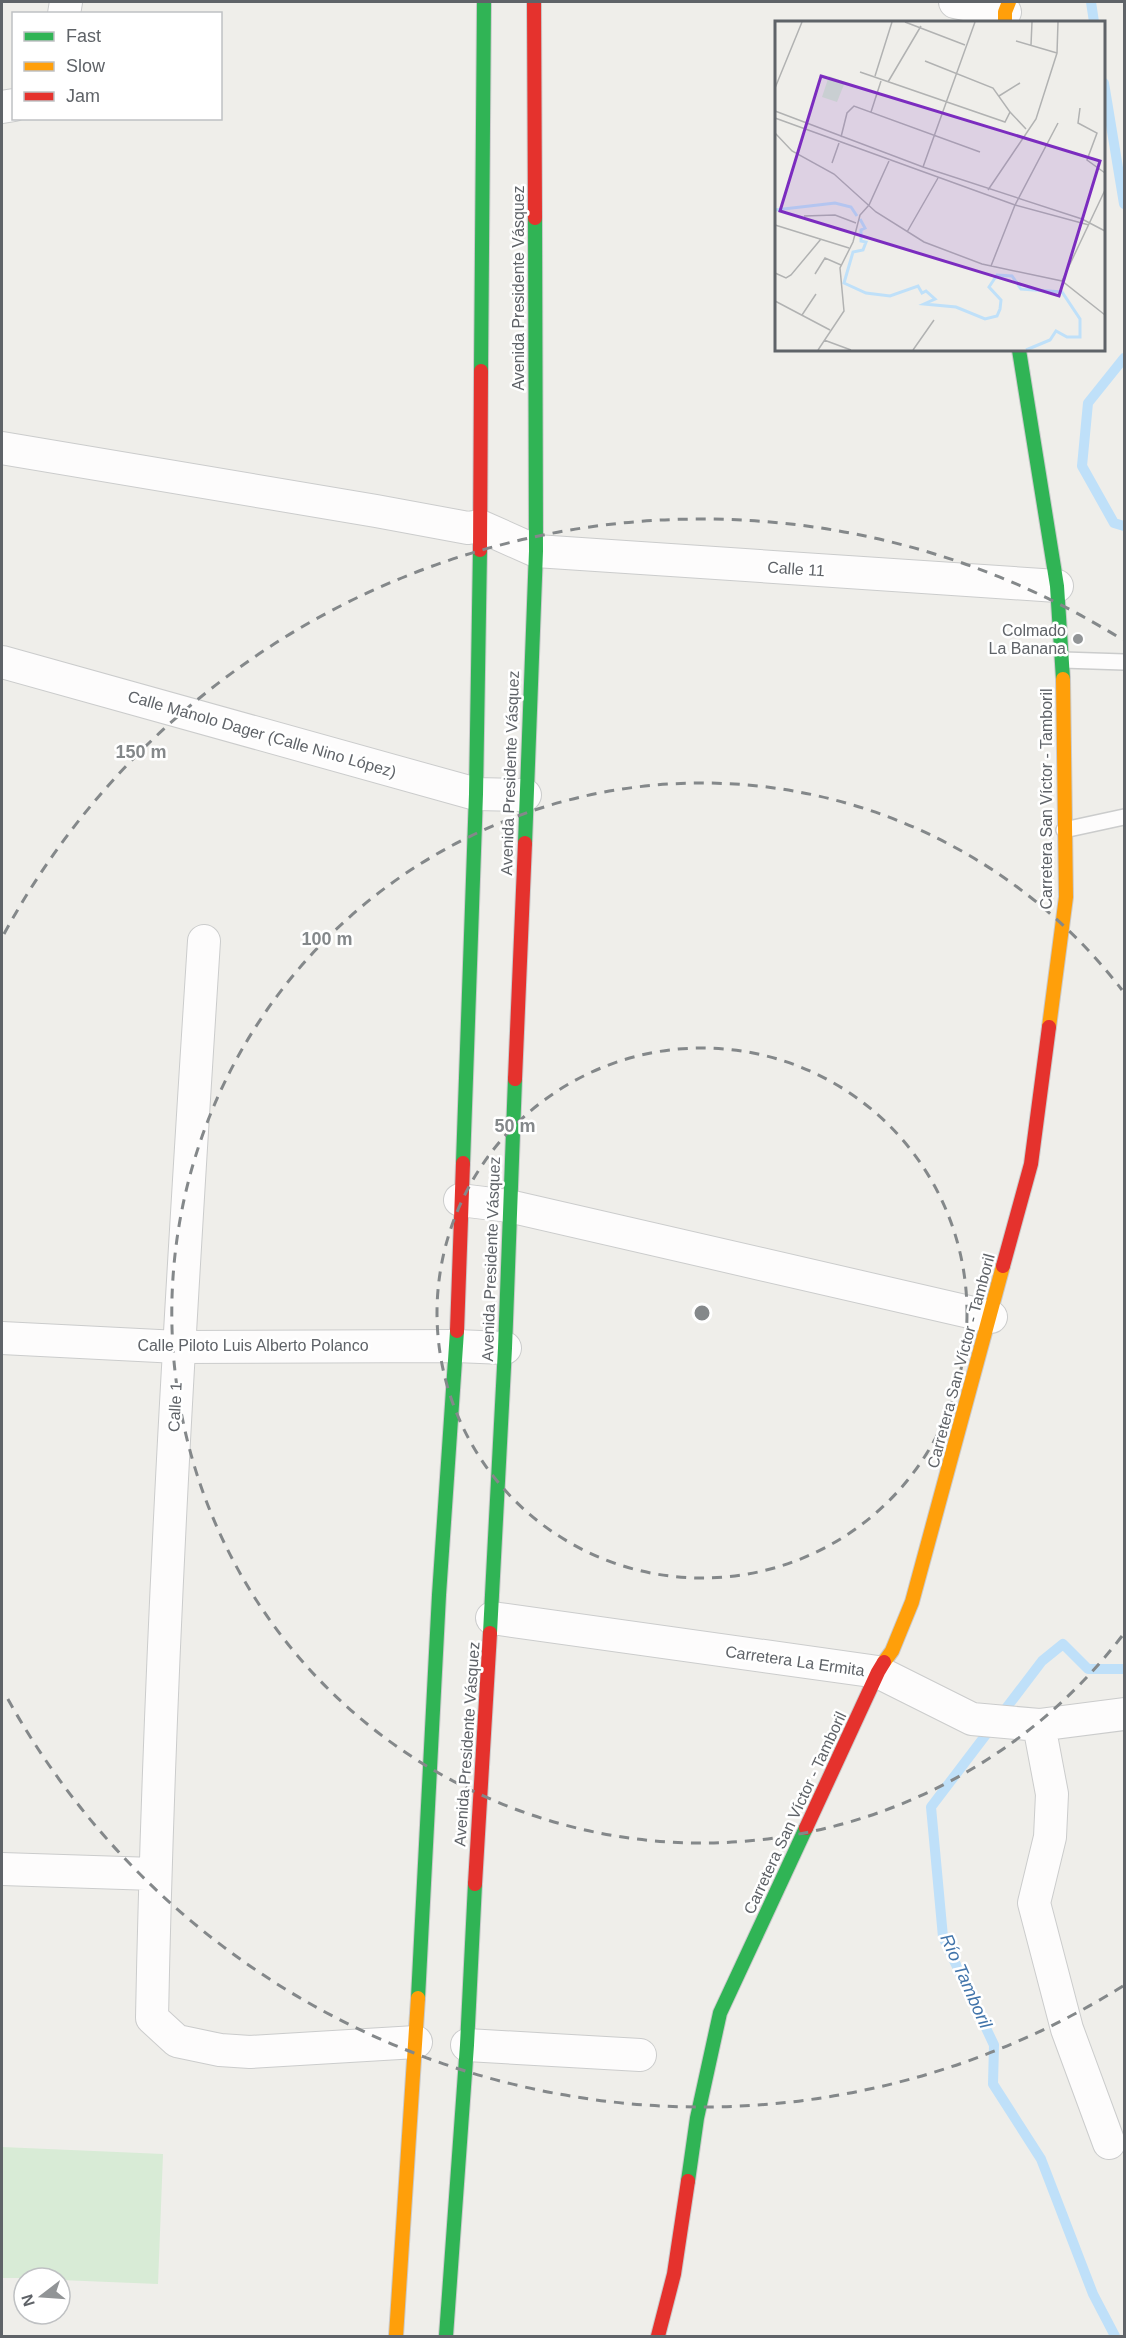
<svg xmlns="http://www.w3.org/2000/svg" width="1126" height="2338" font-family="Helvetica,sans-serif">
<rect width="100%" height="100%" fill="#efeeea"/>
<!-- green -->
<path fill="#d8ebd6" d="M2 2147 163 2154 158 2284 60 2280V2278H2Z"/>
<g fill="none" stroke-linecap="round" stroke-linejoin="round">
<!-- stream -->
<path stroke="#bfe0f9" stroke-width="10" d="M1091 2 1094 22
M1104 83 1124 204
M1124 358 1088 403 1082 466 1114 523 1124 526
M1115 2336 1093 2294 1041 2159 993 2084 994 2045 943 1937 931 1807 1042 1661 1063 1644 1088 1669H1124"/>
<defs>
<path id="lane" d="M1063 660 1124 662
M1064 830 1124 817"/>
<path id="street" d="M955 2 1005 12
M64 14 66 2
M2 107 14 105
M2 448 376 511 468 528 480 526 536 551 1057 586
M2 662 476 794 525 795
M204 941C181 1299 159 1658 152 2018L177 2041 220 2050 250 2052 416 2042
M460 1200 509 1206 991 1317
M2 1338 178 1347 456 1346 505 1348
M492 1618 878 1672 972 1719 1039 1725 1124 1714
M1039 1725 1052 1794 1050 1837 1034 1903 1067 2029 1109 2143
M2 1869 154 1874
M467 2045 640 2055"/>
<path id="fast" d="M1019 350 1057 586 1063 679
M481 371 484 2
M525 843 536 551 535 218
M463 1163 476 794 480 550
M490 1633 505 1348 515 1079
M418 1998 439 1595 457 1331
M688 2181 697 2118 720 2013 806 1828
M446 2336 467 2045 475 1884"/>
<path id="slow" d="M1005 22V12L1009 2
M1049 1027 1066 897 1063 679
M884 1662 892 1651 912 1602 1003 1266
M396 2336 418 1998"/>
<path id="jam" d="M534 2 535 218
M480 550 481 371
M515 1079 525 843
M1003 1266 1031 1164 1049 1027
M457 1331 463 1163
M806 1828 878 1672 884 1662
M475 1884 490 1633
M658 2336 674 2274 688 2181"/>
</defs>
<!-- lane casing -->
<use href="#lane" stroke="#cbcccc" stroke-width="18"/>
<!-- street casing -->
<use href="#street" stroke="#cbcccc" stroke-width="34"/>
<!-- fast casing -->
<use href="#fast" stroke="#cacacb" stroke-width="16"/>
<!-- slow casing -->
<use href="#slow" stroke="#cacacb" stroke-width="16"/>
<!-- jam casing -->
<use href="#jam" stroke="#cacacb" stroke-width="16"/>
<!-- lane -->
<use href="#lane" stroke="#fdfcfc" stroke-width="15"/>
<!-- street -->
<use href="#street" stroke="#fdfcfc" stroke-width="32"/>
<!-- fast -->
<use href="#fast" stroke="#30b455" stroke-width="14"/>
<!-- slow -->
<use href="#slow" stroke="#ff9f0a" stroke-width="14"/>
<!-- jam -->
<use href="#jam" stroke="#e5322d" stroke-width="14"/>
</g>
<!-- distance rings -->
<g fill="none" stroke="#84888a" stroke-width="3" stroke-dasharray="10 8">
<circle cx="702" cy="1313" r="265"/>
<path d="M1122 1636A530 530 0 1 1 1122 990"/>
<path d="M1123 1986A794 794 0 0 1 4 1692M4 934A794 794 0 0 1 1123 640"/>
</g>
<!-- markers -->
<circle fill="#919496" stroke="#fff" stroke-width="2" cx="1078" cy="639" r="6"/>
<g text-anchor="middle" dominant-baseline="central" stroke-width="5" stroke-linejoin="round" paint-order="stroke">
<!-- street labels -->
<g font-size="16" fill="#5f6368" stroke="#fff">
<text transform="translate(518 288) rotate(-90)">Avenida Presidente Vásquez</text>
<text transform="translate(796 569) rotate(4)">Calle 11</text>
<text transform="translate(262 734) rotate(16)">Calle Manolo Dager (Calle Nino López)</text>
<text transform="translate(510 773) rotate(-88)">Avenida Presidente Vásquez</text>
<text transform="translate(1046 799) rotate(-90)">Carretera San Víctor - Tamboril</text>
<text transform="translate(491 1259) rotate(-88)">Avenida Presidente Vásquez</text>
<text x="253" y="1345">Calle Piloto Luis Alberto Polanco</text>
<text transform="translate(961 1361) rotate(-75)">Carretera San Víctor - Tamboril</text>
<text transform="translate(175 1407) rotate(-87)">Calle 1</text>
<text transform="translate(795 1661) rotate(8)">Carretera La Ermita</text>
<text transform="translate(467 1744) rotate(-86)">Avenida Presidente Vásquez</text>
<text transform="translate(795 1813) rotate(-65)">Carretera San Víctor - Tamboril</text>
</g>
<!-- poi labels -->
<g font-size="16" fill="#5f6368" stroke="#fff" text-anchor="end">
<text x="1066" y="630">Colmado<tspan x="1066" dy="18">La Banana</tspan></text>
</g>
<!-- water labels -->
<g font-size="18" font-style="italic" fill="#4174aa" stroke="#fff">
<text transform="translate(966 1981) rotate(66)">Río Tamboril</text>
</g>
</g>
<!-- overview -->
<g transform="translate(775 21)">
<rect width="330" height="330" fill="#efeeea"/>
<path d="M54 55 70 61 62 81 47 76Z" fill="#d8ebd6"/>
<path fill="none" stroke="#bfe0f9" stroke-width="3" d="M0 189 60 182 76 186 82 195M85 198 90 207 86 209V220L91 221 88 229 78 231 69 262 91 272 115 275 143 265 147 272 151 270 160 278 149 283 181 286 210 298 222 295 225 288 226 279 214 266 222 254 237 255 246 268 287 271 305 298V316H292L281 310 275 319 251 329"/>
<path fill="none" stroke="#b1b2b2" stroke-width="1.5" d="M130 1 190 24M241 20 282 32M256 24 257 1M85 51 230 101 235 91 218 67 150 40M100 55 117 1M113 61 146 5M0 67 27 1M224 75 245 62M305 87 303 102 322 112 312 139 330 152M0 90 148 146 307 198 330 210M96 91 106 60M235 91 251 108M0 97 240 184 314 204M0 112 17 130 59 153 101 191 149 221 207 243 287 260 330 294M66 116 72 92 79 85 205 131M57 142 64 122M148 146 200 1M213 169 261 98 282 32 283 1M29 195 60 194 81 202M0 204 74 227M132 211 163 157M216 245 240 184 283 102M0 252 11 257 16 254 46 218M40 253 50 237 66 244M287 260 330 169M0 280 55 309M27 294 41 273M49 319 76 329M43 329 69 290 65 247 78 221 85 194 94 184 114 140M138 329 159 299"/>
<path fill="#7b2cbf" fill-opacity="0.15" stroke="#7b2cbf" stroke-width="3" d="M46 55 325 140 284 275 5 190Z"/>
<rect width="330" height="330" fill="none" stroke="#5f6368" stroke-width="3"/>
</g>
<circle cx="702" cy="1313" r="9" fill="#84888a" stroke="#fff" stroke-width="3"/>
<g font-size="18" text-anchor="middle" font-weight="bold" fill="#84888a" stroke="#fff" stroke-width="5" stroke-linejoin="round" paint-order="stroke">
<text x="141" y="758">150 m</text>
<text x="327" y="945">100 m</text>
<text x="515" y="1132">50 m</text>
</g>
<!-- border -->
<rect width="1126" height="2338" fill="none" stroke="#5f6368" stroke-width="6"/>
<!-- legend -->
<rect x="12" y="12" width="210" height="108" fill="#ffffff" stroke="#bfc1c3" stroke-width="1.5"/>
<rect x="24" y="32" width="30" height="9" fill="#30b455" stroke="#bfc1c3" stroke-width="1.5"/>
<text x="66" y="42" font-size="18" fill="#5f6368">Fast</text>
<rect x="24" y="62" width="30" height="9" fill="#ff9f0a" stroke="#bfc1c3" stroke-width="1.5"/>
<text x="66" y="72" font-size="18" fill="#5f6368">Slow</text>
<rect x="24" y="92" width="30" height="9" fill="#e5322d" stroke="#bfc1c3" stroke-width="1.5"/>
<text x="66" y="102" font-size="18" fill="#5f6368">Jam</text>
<!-- north arrow -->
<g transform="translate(42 2296) rotate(253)"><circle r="28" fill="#ffffff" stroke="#bfc1c3" stroke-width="1.5"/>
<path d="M0-4.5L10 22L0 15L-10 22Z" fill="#919496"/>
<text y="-9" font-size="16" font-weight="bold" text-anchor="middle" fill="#5f6368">N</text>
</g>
</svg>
